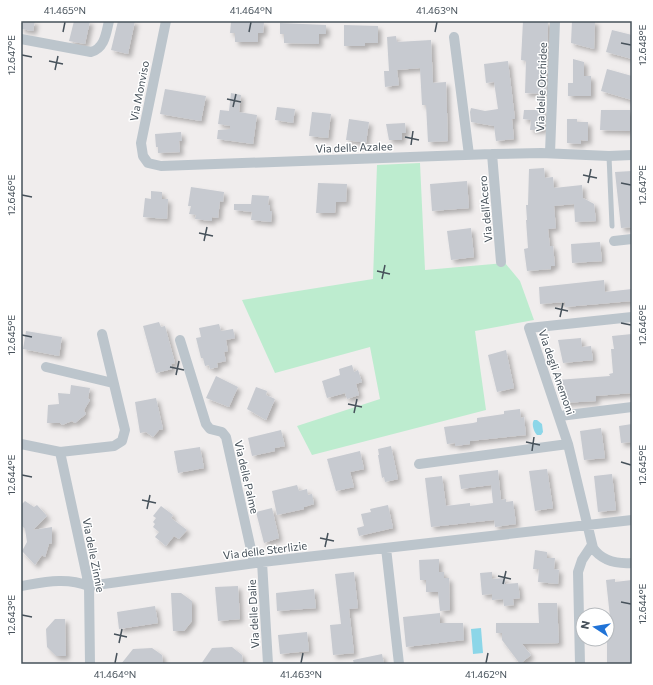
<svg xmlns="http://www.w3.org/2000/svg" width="653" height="685" font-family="Commissioner,sans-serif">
<defs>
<filter id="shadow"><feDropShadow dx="3.5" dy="3.5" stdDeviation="2" flood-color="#0004"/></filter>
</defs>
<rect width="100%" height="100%" fill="#f0eded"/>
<!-- green -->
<path fill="#bdeccf" d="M420 163 425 270 505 263 520 281 534 320 475 331 486 410 312 455 297 426 380 399 370 347 275 373 242 300 373 279 377 165Z"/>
<!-- water -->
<path fill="#8cd6e8" d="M534 420H537L542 424 543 432 541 435H537C534 432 531 424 534 420Z
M481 628 483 653 473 654 471 629Z"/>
<!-- building -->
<path fill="#c7cad0" filter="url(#shadow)" d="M21 21H35L33 31 21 29Z
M74 21H90L85 44 69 41Z
M118 21H135L128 54 111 50Z
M523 21H548L546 94 525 93 526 61 521 60Z
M572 21H595L594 49 571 43Z
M231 22H264L263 33H258V42H235V33H230Z
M280 23 326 25V34H319V44L284 43V34H280Z
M344 25 378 26V43H365V46H344Z
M612 30 632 35V59L606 52Z
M396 36 397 42 431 40 433 83 446 82 448 141 428 142 426 105H422L420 68 397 70 399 85 385 87 384 71H389L387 37Z
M573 59 584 62V76H591V96H568V83H573Z
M508 61 515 119H512L514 139 496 141 494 126 471 122 470 112 471 108 485 111 498 109 494 82 486 83 484 64Z
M607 69 632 76V100L601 91Z
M165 89 206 96 201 121 160 114Z
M231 93 241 95 239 112 257 115 253 144 217 139 218 130 230 129V126L218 124 220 110 229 111Z
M277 107 295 109 293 123 275 120Z
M524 110H545L544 130H530L531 120 523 119Z
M601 110H630V131L600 130Z
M312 112 331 114 328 138 309 136Z
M349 119 369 122 366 143 346 140Z
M567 119H577V122H588V141L581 140V144L567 143Z
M405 123 406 133H402V140H389L386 124Z
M181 132 182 141H179L180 152 158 153V147H156L155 134Z
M544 168 545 178 553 177 554 188 582 185 583 198 594 204 596 221 575 222 574 204 554 206 556 228 548 229 550 246H553L555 266H551V269L527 271 524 249 528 248 526 220H527L526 205H528L529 169Z
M632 171V227L621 228 615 172Z
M467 181 469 208 432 211 430 184Z
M318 183 347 184 346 202H336L335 213H316Z
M191 187 224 192 223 202 220 201 218 218 212 217V221L195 219 196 215 189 214 191 206H188Z
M151 191 162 192V199H168L167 219 143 217 145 198 151 199Z
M252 195 269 196 268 205H270V211H272L271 222 251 220 252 212 234 210V204H251Z
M471 228 474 257 451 260 447 231Z
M600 242 602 261 572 263 571 244Z
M604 280 605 292 632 289V301L565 307V302L540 304 539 287Z
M159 322 161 327 165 326 175 363 171 364 172 369 156 373 143 326Z
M219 324 221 331 233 329 235 338 226 340 228 351 224 352 226 361 217 363 218 367 210 369 209 365 205 366 203 358H201L196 338 201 337 199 328Z
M26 331 62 337 59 356 23 349Z
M632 334V393L596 396V401L562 403 561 392H558L557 380 610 376 609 374 613 373 611 349H614L612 336Z
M581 338 582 347 591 346 593 360 563 363 558 340Z
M506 350 514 388 497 392 488 355Z
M352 365 354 372 358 370 362 382 356 384 359 395 347 399 345 393 327 398 322 381 340 375 339 369Z
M216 376 238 387 229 407 206 398Z
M71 385 90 388 88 398 90 400 84 410 86 414 75 423 72 421 62 425 60 423H47L48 405 59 404 58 393 70 394Z
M256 387 267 391 266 395 275 399 266 420 247 409Z
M156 398 163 429 159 430 153 437 146 432 140 433 135 402Z
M520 409 521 418 524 417 526 435 470 441V444L455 446V443L447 444 444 427 473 423 477 422V418L504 414V411Z
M632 424V442L621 443 619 426Z
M601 428 605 458 584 460 580 431Z
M281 430 285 446 275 448V451L252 456 248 438Z
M391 446 398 479 385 482 384 477 382 478 378 455H379L378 449Z
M200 447 204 468 178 473 174 451Z
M360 451 364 469 350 472 354 487 336 491 327 459Z
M547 469 553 508 535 511 529 471Z
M498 470 501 500 506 499V502L513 501 516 524 495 527 494 520 431 527 425 478 442 476 446 506 470 503V506L493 503 491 485 461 489 459 475Z
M612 474 616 510 598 512 594 476Z
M297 485 299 491 307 489 308 495 312 494 314 504 304 507V509L277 515 272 491Z
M25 501 34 507 37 505 47 516 33 530 52 527V543L49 544 45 557 42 555 35 565 22 551 27 542 25 529 21 525V505Z
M388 505 393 528 359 536 357 528 364 526 361 514 371 512 370 509Z
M161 506 173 515 171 518 187 530 179 539 174 536 166 546 155 537 159 532 153 527 155 524 153 522 156 518 153 516Z
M272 508 279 538 264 543 256 512Z
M535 550 547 552V558H555L554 569 559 570 558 584 538 582 539 569H533Z
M439 559V572H444V578H449L450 610 440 611 438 592H426V580H420L419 560Z
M354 572 358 608 349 609 354 653 333 655 330 625 341 624 335 574Z
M492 572V579L505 578V584L518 583 520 598 513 599 514 605 504 606 503 599 492 600V594L482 595 480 573Z
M615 579V582L632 580V664H607V617H610L606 580Z
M238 586 240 619 218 621 215 587Z
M314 589 316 608 277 611 276 593Z
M171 593H181L192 601V621L184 631H173Z
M538 603H557L559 643 522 644 531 655 520 664 502 640V633H496V623H539Z
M155 606 158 623 119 629 117 612Z
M440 613V623H463L464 640 406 647 403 617Z
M55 619H65L66 656H56L47 647 46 629Z
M307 632 309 651 280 654 278 635Z
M232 647 242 655 243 664H201L212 648Z
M152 648 162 655 163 664H121L133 649Z
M382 654 384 664H354L353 660Z"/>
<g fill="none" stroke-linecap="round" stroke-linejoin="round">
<!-- service -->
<path stroke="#bcc5cc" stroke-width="5" d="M609 156 612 226"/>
<!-- minor -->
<path stroke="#bcc5cc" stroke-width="10" d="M166 21 141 143 143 156 148 163 161 166 492 154 541 153 609 156 632 155
M454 37 469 155
M21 39 91 52C105 48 106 33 109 21
M550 153 555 21
M492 154 501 262
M614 241 632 239
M632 317 529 328 568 444 593 548C602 561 617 564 632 563
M180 340 206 424 210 429 222 432 226 437 254 563
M46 367 113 383
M560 416 632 407
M21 444 60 452 114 446 122 441 125 430 102 334
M60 452 89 586 90 664
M419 464 568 444
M386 548 399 664
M262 562 268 664
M21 586C45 582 66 577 89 586L262 562 632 520
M580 664 578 572 582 560 592 545"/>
</g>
<!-- ticks -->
<path fill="none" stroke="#46515a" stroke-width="1.5" d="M63 32 65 22M249 32 251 22M435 32 437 22M621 43 631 45M22 55 32 57M49 61 63 64M55 70 58 56M227 99 241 102M233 107 236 94M405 137 419 140M411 145 413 131M583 175 597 178M588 183 591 169M621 183 631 185M22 195 32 197M199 233 213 236M204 241 207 227M377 271 390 274M382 279 385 265M555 308 568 311M560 317 563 303M621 323 631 325M22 335 32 337M170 367 184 370M176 375 179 361M348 404 362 407M354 413 357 399M526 442 540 445M532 451 534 437M621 462 631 465M22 475 32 477M142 500 156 503M147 509 150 495M320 538 334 541M325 547 328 533M498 576 511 579M503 584 506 571M621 602 631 604M22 615 32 617M114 634 127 637M119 643 122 629M115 663 117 653M301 663 303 653M486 663 488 653"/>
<g text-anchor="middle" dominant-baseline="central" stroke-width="3" stroke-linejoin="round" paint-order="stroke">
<!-- street labels -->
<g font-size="11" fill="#46515a" stroke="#fff">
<text transform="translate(541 87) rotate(-88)">Via delle Orchidee</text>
<text transform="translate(139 91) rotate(-79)">Via Monviso</text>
<text transform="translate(354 147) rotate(-2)">Via delle Azalee</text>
<text transform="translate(485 209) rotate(-95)">Via dell'Acero</text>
<text transform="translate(557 372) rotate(71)">Via degli Anemoni</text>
<text transform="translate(247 477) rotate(77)">Via delle Palme</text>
<text transform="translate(265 550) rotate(-7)">Via delle Sterlizie</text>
<text transform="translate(94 555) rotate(79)">Via delle Zinnie</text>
<text transform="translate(253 614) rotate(-93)">Via delle Dalie</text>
</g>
</g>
<!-- border -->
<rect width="653" height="685" fill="none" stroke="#ffffff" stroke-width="44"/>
<!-- north arrow -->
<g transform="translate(595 627) rotate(282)"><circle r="19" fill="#ffffff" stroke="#b5b9bd"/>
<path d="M0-3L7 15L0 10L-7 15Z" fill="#2073d7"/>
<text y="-6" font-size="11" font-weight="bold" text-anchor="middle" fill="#46515a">N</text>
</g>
<rect x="22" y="22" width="609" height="641" fill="none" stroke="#46515a" stroke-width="1.5"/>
<g font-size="10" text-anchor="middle" fill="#46515a">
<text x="65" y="14">41.465°N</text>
<text x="251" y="14">41.464°N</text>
<text x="437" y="14">41.463°N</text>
<text transform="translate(642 45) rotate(-90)" y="4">12.648°E</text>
<text transform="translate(11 55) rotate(-90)" y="4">12.647°E</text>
<text transform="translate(642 185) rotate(-90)" y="4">12.647°E</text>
<text transform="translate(11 195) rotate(-90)" y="4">12.646°E</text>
<text transform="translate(642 325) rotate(-90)" y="4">12.646°E</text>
<text transform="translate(11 335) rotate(-90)" y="4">12.645°E</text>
<text transform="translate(642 465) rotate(-90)" y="4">12.645°E</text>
<text transform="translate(11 475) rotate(-90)" y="4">12.644°E</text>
<text transform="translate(642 604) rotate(-90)" y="4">12.644°E</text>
<text transform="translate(11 615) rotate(-90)" y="4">12.643°E</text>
<text x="115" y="678">41.464°N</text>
<text x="301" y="678">41.463°N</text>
<text x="486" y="678">41.462°N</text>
</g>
</svg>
